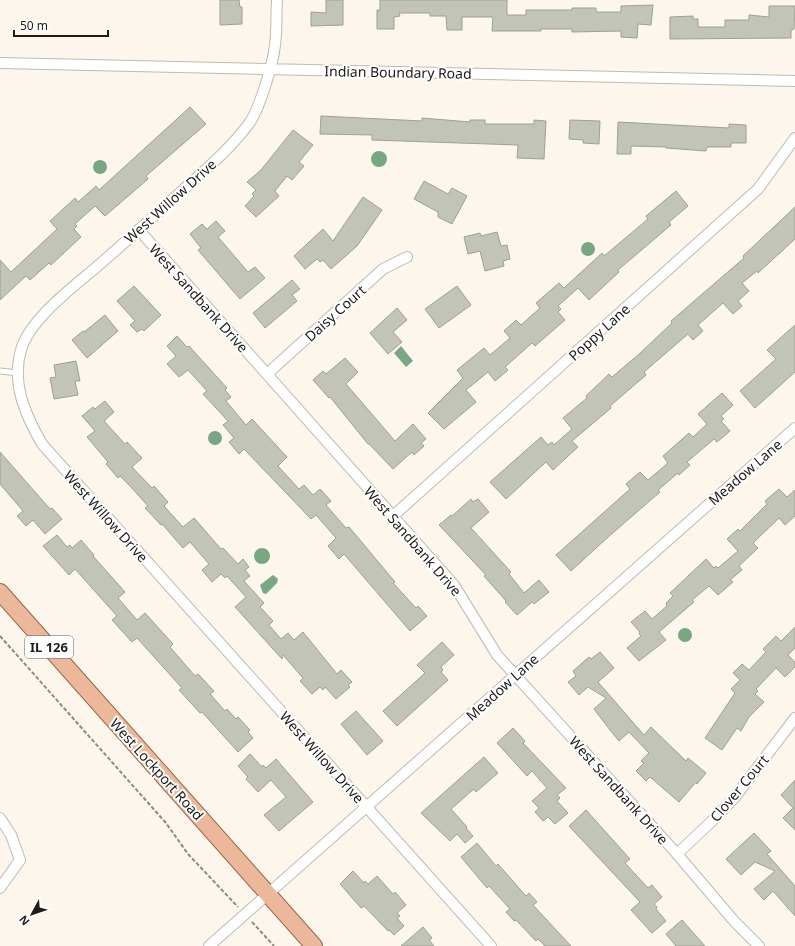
<svg xmlns="http://www.w3.org/2000/svg" width="795" height="946" font-family="'Noto Sans',sans-serif">
<rect width="100%" height="100%" fill="#fcf6ec"/>
<!-- water -->
<path fill="#78a782" d="M371 159a8 8 0 1 1 16 0a8 8 0 1 1-16 0Z
M93 167a7 7 0 1 1 14 0a7 7 0 1 1-14 0Z
M581 249a7 7 0 1 1 14 0a7 7 0 1 1-14 0Z
M401 346 413 361 406 367 394 353Z
M208 438a7 7 0 1 1 14 0a7 7 0 1 1-14 0Z
M254 556a8 8 0 1 1 16 0a8 8 0 1 1-16 0Z
M273 575 278 579 277 583 266 594 263 593 260 585Z
M678 635a7 7 0 1 1 14 0a7 7 0 1 1-14 0Z"/>
<!-- building -->
<path fill="#c2c4b9" stroke="#9ea096" d="M220 0H239L240 7H242V24L220 25Z
M326 0H343V25L311 26V12L326 13Z
M380 0H507V15H526V10H572V8H596V12H621V6L653 5 651 25 638 24 637 38 621 37V31L572 32V29H541V31H492L493 17H462V30H447L446 16H430V13H399L400 16 394 17V29H377V10H380Z
M769 6H795L794 29 791 30V38L670 39V17L693 16V19H698V27H725V20H749V15L769 17Z
M190 107 206 124 146 176 148 179 105 216 95 206 75 224 77 226 74 229 81 237 51 265 49 263 30 280 26 276 0 300V260L11 272 57 229 50 221 75 198 78 202 96 186 99 190Z
M321 116 422 121V118L470 122V120H485V124H534V120L546 121 544 159 517 158 518 145 372 140V135L320 134Z
M570 120 600 121 599 144 583 143V140L569 139Z
M618 122 729 128V124L746 125V143H731V147H707L706 151 666 148V147L631 146V154H617Z
M293 130 313 145 299 162 304 166 292 180 287 176 275 191 279 196 256 217 245 206 254 196 252 194 256 190 247 182 261 170Z
M424 181 448 194 452 188 467 196 452 224 438 217V212L414 199Z
M676 191 688 206 669 222 671 225 618 270 619 272 589 300 578 288 558 306 561 309 558 312 565 320 535 346 532 343 505 367 508 370 495 381 488 372 466 390 476 402 444 429 428 413 463 378 457 370 484 348 490 355 510 338 504 331 516 320 521 325 540 308 536 303 559 283 564 288 602 253 604 256 648 219 646 216Z
M363 197 382 210 357 246 331 269 323 260 320 262 317 259 305 269 294 256 323 229 333 241Z
M795 207V239L758 273 757 271 742 283 749 291 738 301 742 306 733 314 723 303 698 325 703 331 693 340 688 334 644 372 646 375 610 406 611 408 572 441 578 447 553 470 546 462 506 499 490 482 541 437 548 445 552 442 554 445 572 429 563 418 587 398 586 396 609 374 612 377 638 355 672 323 671 321 744 258 743 256Z
M216 221 225 231 218 237 248 272 255 267 265 278 240 299 198 250 201 248 190 234 202 224 207 229Z
M497 232 501 246 507 245 510 259 503 261 504 266 485 271 480 251 468 254 464 237 480 233 481 236Z
M292 280 300 289 292 295 297 301 265 328 253 313Z
M134 286 161 315 144 331 142 329 137 332 130 325 135 321 117 301Z
M457 286 471 305 439 328 425 309Z
M397 308 407 320 393 332 402 342 388 354 370 333Z
M105 315 118 331 87 358 72 340 83 331 84 332Z
M795 325V372L755 408 740 391 776 359 767 350Z
M177 336 187 347 189 346 227 388 225 390 231 397 226 401 246 425 252 419 287 457 278 466 299 489 304 485 313 495 320 489 331 501 326 505 346 528 349 527 360 540 395 582 393 583 416 608 418 606 427 616 410 631 344 554 339 559 328 546 336 538 316 515 311 519 244 449 239 454 229 442 234 438 223 425 228 421 203 394 207 391 188 370 179 377 167 364 176 356 167 346Z
M345 358 358 372 346 384 395 441 413 424 426 439 421 443 424 446 414 455 412 452 393 469 369 444H368L330 397 329 398 313 380 323 371 326 374Z
M76 361 80 381H75L78 395 54 399 50 378 56 377 54 365Z
M722 393 733 405 721 416 724 419 721 421 730 431 717 442 714 439 687 462 690 465 679 475 678 473 658 490 660 492 607 538 571 571 556 555 630 489 626 484 640 472 648 480 668 463 663 456 689 433 693 437 707 424 698 414Z
M105 401 114 412 104 421 125 444 127 442 142 458 132 467 152 488 154 486 168 502 164 506 183 527 194 518 221 549 223 548 238 564 243 559 249 567 245 570 250 576 244 581 264 603 260 607 273 621 269 625 281 639 288 633 294 640 303 632 337 674 341 670 352 682 348 685 350 687 336 699 325 687 323 690 320 687 312 694 300 681 303 678 283 655 282 659 235 607 246 597 227 576 225 578 221 574 212 582 202 570 209 564 190 542 183 548 162 524 161 525 145 508 148 506 130 486 120 476 118 478 106 464 108 462 87 437 95 431 82 416 93 407 95 409Z
M0 452 50 509 52 508 62 519 45 534 33 520 26 526 17 516 23 511 0 484Z
M779 489 787 497 795 490V516L785 525 779 518 753 543 758 548 739 566 742 570 730 580 733 582 718 595 709 586 692 600 694 602 659 632 666 640 639 661 627 648 641 636 639 634 640 632 631 622 645 611 652 619 667 606 666 603 673 596 670 593 706 559 714 568 716 566 718 568 738 551 727 539 738 529 740 531 767 504 765 501Z
M471 499 473 502 478 499 489 512 471 528 511 572 509 574 524 593 539 580 549 592 534 604 532 602 517 615 505 602 506 601 484 576 486 575 439 525 451 515 452 516Z
M57 535 67 547 70 545 72 548 81 540 94 555 93 556 125 592 118 598 137 620 145 613 173 644 170 647 195 676 198 674 214 691 210 694 225 711 227 709 236 719 238 717 250 730 248 732 253 738 238 752 202 712 200 713 179 690 182 688 137 638 132 642 112 620 117 616 75 569 69 575 43 546Z
M795 627V648L788 655 795 662V667L785 677 776 668 756 689 758 691 755 694 764 702 749 717 741 731 737 728 722 750 705 738 735 693 731 689 740 680 733 673 742 664 749 670 766 652 763 649 776 636 781 641Z
M442 642 454 655 441 667 443 670 441 672 448 680 397 726 383 711 425 673 417 665Z
M600 652 614 668 598 682 644 735 651 727 686 761 688 758 706 773 697 784 696 782 679 802 650 777 646 781 636 771 644 763 641 761 649 753 629 732 619 741 610 730 594 709 606 698 588 687 579 695 568 682 576 676 573 671 589 657 591 659Z
M356 711 383 741 367 755 341 724Z
M513 728 525 741 523 743 566 788 557 795 560 798 557 801 568 813 555 824 548 817 543 821 535 812 539 808 532 801 547 788 532 771 527 776 497 743Z
M250 754 262 767 263 765 266 768 276 759 313 802 279 831 264 815 286 797 271 780 258 792 246 779 248 777 238 766Z
M484 757 498 773 476 792 474 789 451 809 467 827 466 828 473 836 465 843 457 834 450 841 421 813Z
M795 780V830L783 818 793 808 781 795Z
M586 810 630 859 625 863 648 888 652 885 662 897 654 904 657 907 656 909 666 921 652 933 631 910 640 902 569 826Z
M754 833 771 851 767 854 795 886V916L773 891 764 900 754 889 775 871 755 862 741 875 726 859Z
M477 843 496 866 498 864 526 896 529 893 537 902 533 905 571 946H545L538 939 536 941 516 920 514 921 506 912 510 909 489 886 487 888 461 857Z
M353 871 364 883 365 881 368 884 377 876 393 894 395 892 406 905 397 913 400 916 397 918 404 926 394 935 389 930 388 931 364 906 361 908 340 884Z
M682 920 690 929 705 946H676L666 934Z
M423 927 432 938 429 940 434 946H401Z"/>
<g fill="none" stroke-linecap="round" stroke-linejoin="round">
<defs>
<path id="lane" d="M0 371 18 373"/>
<path id="street" d="M277 0C276 15 277 31 275 45 273 64 259 111 248 125 232 146 212 164 193 181 162 209 131 237 100 264 76 285 30 318 21 350 11 384 26 416 42 444L491 946
M0 63 795 81
M139 230 454 585 497 655 677 854 734 921 759 946
M267 374 383 269 407 257
M393 516 758 189 795 138
M0 818 11 835 20 860 0 888
M677 854 712 821 735 797 795 718
M209 946 795 428"/>
<path id="primary" d="M0 592 314 946"/>
</defs>
<!-- lane casing -->
<use href="#lane" stroke="#c0bab0" stroke-width="7"/>
<!-- street casing -->
<use href="#street" stroke="#c0bab0" stroke-width="12"/>
<!-- primary casing -->
<use href="#primary" stroke="#9c6242" stroke-width="18"/>
<!-- path -->
<path stroke="#8f8b84" stroke-width="2" stroke-dasharray="4 2" stroke-linecap="butt" d="M0 636 166 823 188 854 238 907
M252 922 274 946"/>
<!-- lane -->
<use href="#lane" stroke="#fff" stroke-width="5"/>
<!-- street -->
<use href="#street" stroke="#fff" stroke-width="10"/>
<!-- primary -->
<use href="#primary" stroke="#ecb89b" stroke-width="16"/>
</g>
<g text-anchor="middle" dominant-baseline="central" stroke-width="4" stroke-linejoin="round" paint-order="stroke">
<!-- shield labels -->
<rect fill="#fff" stroke="#62605d" stroke-width="1" x="25" y="636" width="48" height="22" rx="3"/>
<g font-size="13" font-weight="bold" fill="#1e1c18">
<text x="49" y="647">IL 126</text>
</g>
<!-- street labels -->
<g font-size="14" fill="#1e1c18" stroke="#fff">
<text transform="translate(398 72) rotate(1)">Indian Boundary Road</text>
<text transform="translate(170 201) rotate(-42)">West Willow Drive</text>
<text transform="translate(199 298) rotate(48)">West Sandbank Drive</text>
<text transform="translate(335 313) rotate(-42)">Daisy Court</text>
<text transform="translate(599 332) rotate(-42)">Poppy Lane</text>
<text transform="translate(745 472) rotate(-41)">Meadow Lane</text>
<text transform="translate(106 516) rotate(48)">West Willow Drive</text>
<text transform="translate(413 541) rotate(49)">West Sandbank Drive</text>
<text transform="translate(502 687) rotate(-42)">Meadow Lane</text>
<text transform="translate(322 757) rotate(48)">West Willow Drive</text>
<text transform="translate(157 769) rotate(48)">West Lockport Road</text>
<text transform="translate(739 788) rotate(-50)">Clover Court</text>
<text transform="translate(619 790) rotate(48)">West Sandbank Drive</text>
</g>
</g>
<!-- north arrow -->
<g transform="translate(32 914) rotate(230)" stroke="#ffffff" stroke-width="3" paint-order="stroke">
<path d="M0-3L7 15L0 10L-7 15Z" fill="#1e1c18"/>
<text y="-6" font-size="11" font-weight="bold" text-anchor="middle" fill="#1e1c18">N</text>
</g>
<!-- scale -->
<path d="M14 30v6h94v-6" fill="none" stroke="#1e1c18" stroke-width="2"/>
<text x="20" y="30" font-size="12" fill="#1e1c18" stroke="#ffffff" stroke-width="3" paint-order="stroke">50 m</text>
</svg>
